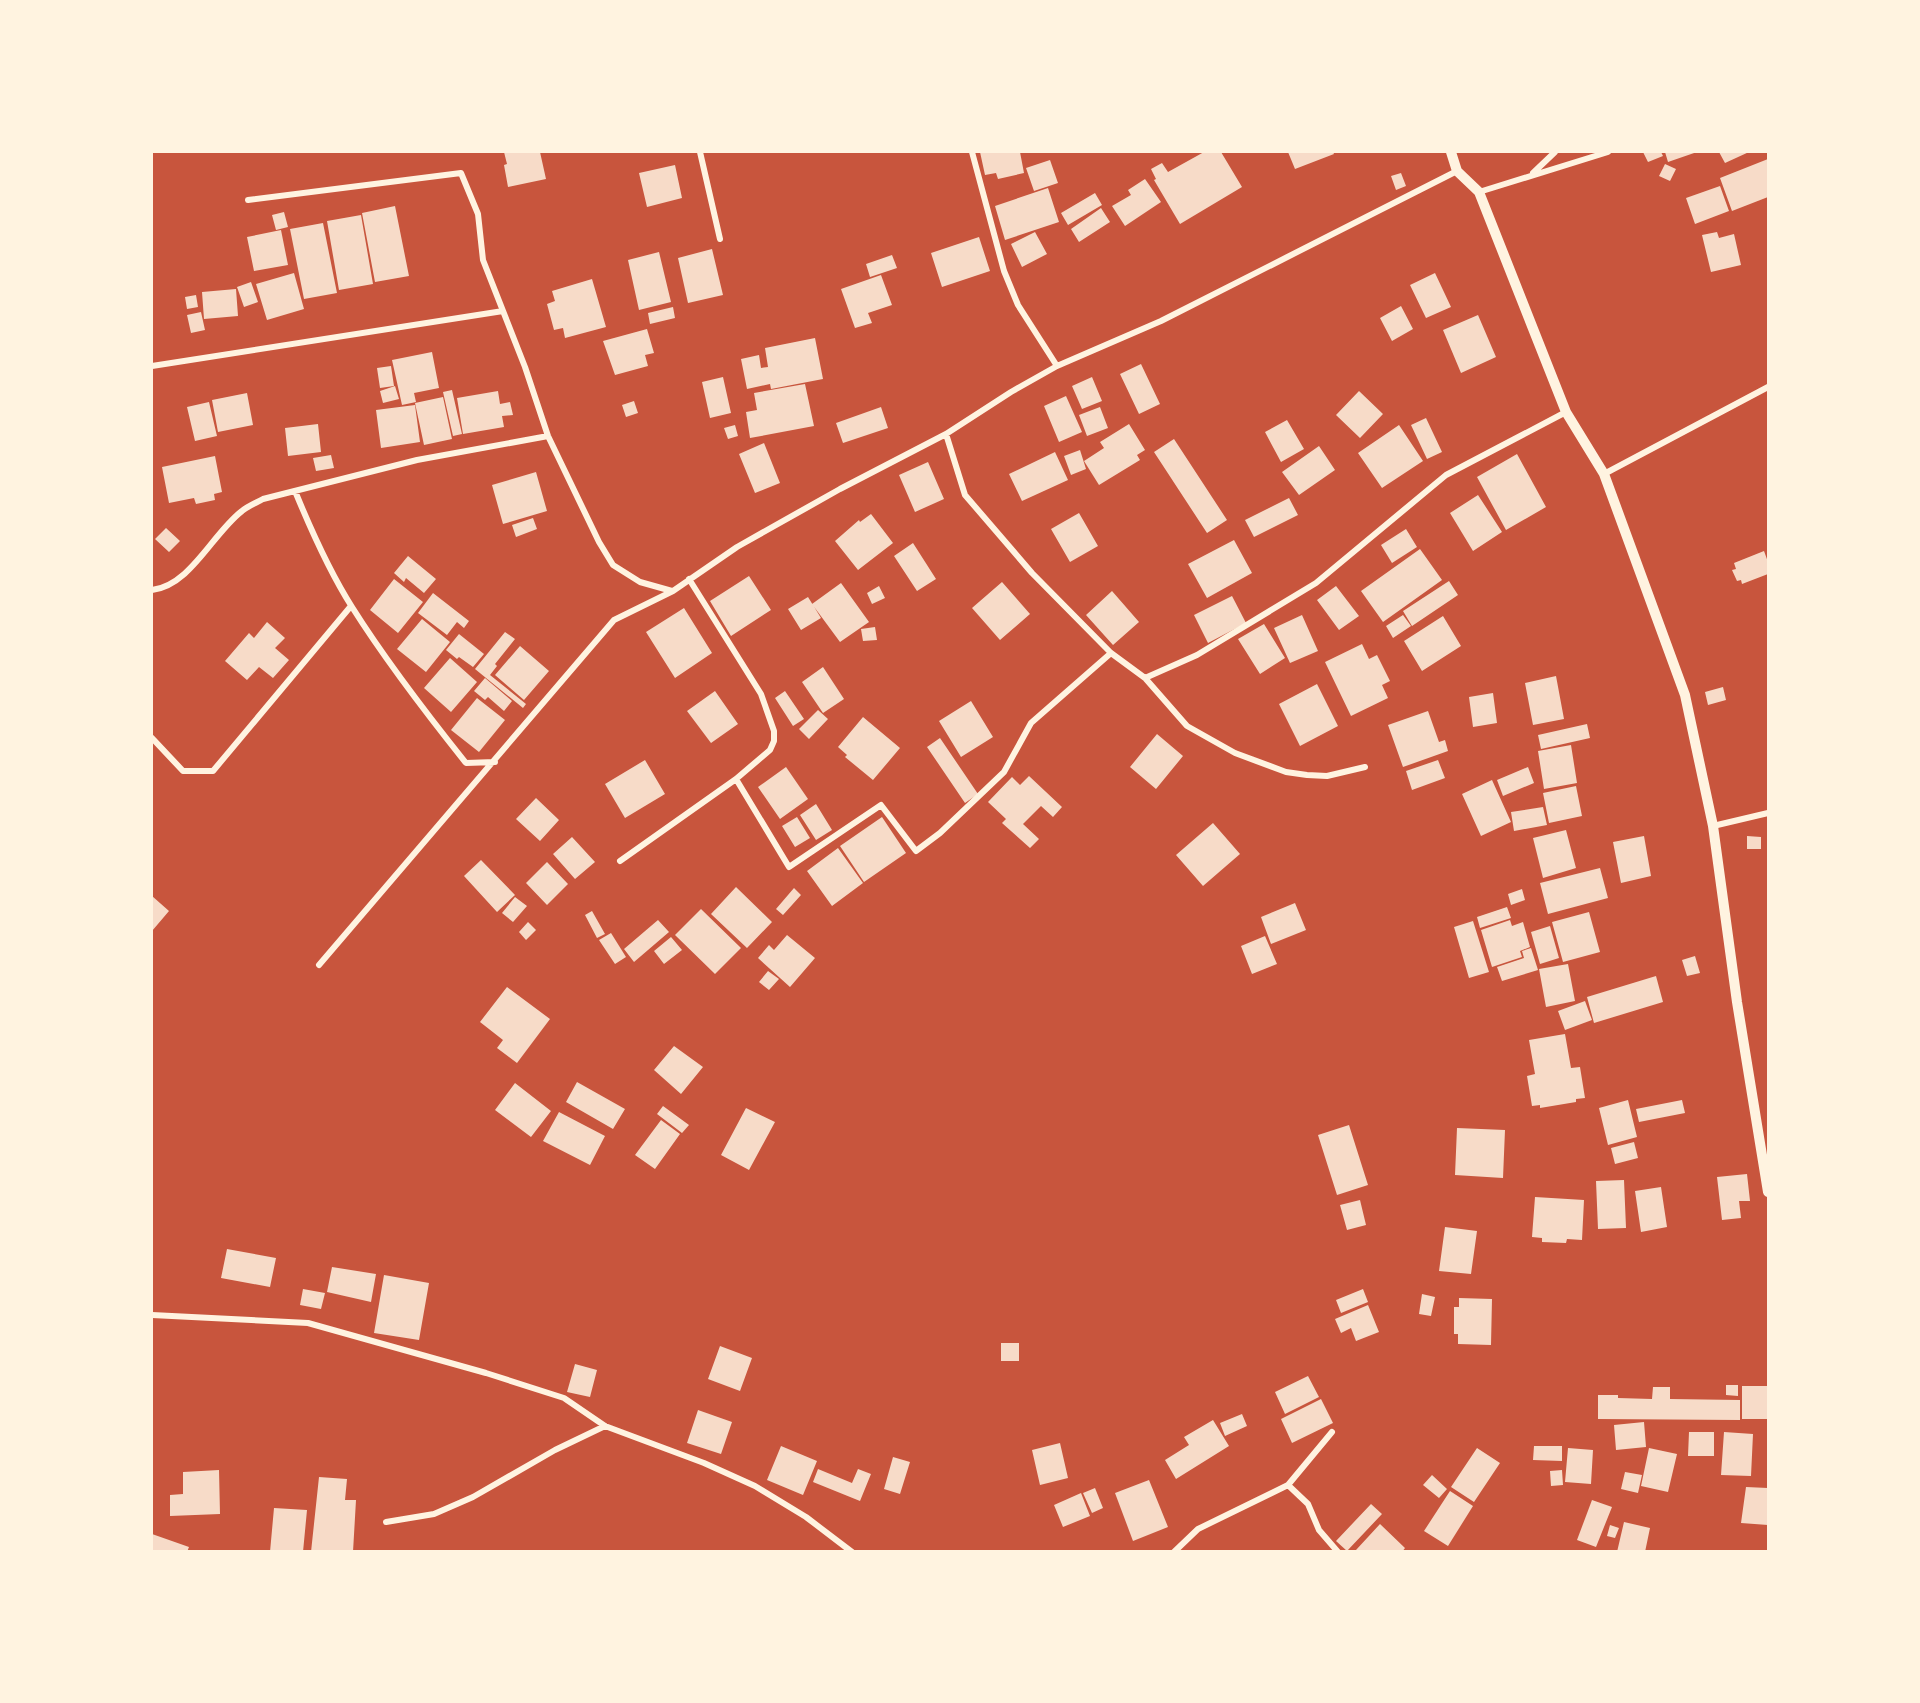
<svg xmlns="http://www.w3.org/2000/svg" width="1920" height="1703" font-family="Commissioner,sans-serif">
<rect width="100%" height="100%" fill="#c8553d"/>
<!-- building -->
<path fill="#f7dbc8" d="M504 152H540L546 179 508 187 504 165 507 164Z
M980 152H1020L1024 173 998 179 996 173 985 175Z
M1204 152H1221L1242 187 1180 224 1154 180 1156 179 1151 169 1162 163 1168 172Z
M1288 152H1333L1334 154 1295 169Z
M1643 152H1661L1663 156 1648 162Z
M1665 152H1697L1668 162Z
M1719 152H1749L1725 163Z
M1768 159V197L1732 211 1720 178Z
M1050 160 1058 183 1034 191 1026 168Z
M1665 164 1676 169 1670 181 1659 176Z
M675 165 682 198 647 207 639 173Z
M1401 173 1406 186 1396 190 1391 176Z
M1145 179 1161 202 1125 226 1112 206 1131 195 1128 190Z
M1720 186 1729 211 1695 224 1686 198Z
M1048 188 1059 222 1005 240 995 206Z
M1095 193 1102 205 1068 225 1061 213Z
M395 206 409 276 375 282 362 213Z
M1101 208 1110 222 1079 242 1071 229Z
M284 212 288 227 276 230 272 215Z
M361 215 373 284 339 290 327 221Z
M323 223 337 293 304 299 290 229Z
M281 230 288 265 254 271 247 237Z
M1035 232 1047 254 1022 267 1011 244Z
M1717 232 1719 238 1734 234 1741 265 1711 272 1702 235Z
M979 237 990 271 942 287 931 253Z
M712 249 723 295 688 303 678 258Z
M659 252 671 302 639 310 628 260Z
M892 255 897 268 870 277 866 264Z
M294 273 304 309 267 320 256 284Z
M1435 273 1451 307 1426 318 1410 285Z
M881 275 892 305 868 313 872 323 855 328 841 289Z
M592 279 606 327 565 338 563 328 554 330 547 304 555 301 552 291Z
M251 282 258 302 244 307 237 287Z
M236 289 238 316 204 319 202 292Z
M196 295 198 307 187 309 185 297Z
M1401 306 1413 329 1392 341 1380 318Z
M673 307 675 318 650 324 648 313Z
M201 312 205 330 191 333 187 315Z
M1478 315 1496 357 1461 373 1443 330Z
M647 329 654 353 645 355 648 366 615 375 603 341Z
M815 338 823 379 771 389 770 384 747 389 741 359 759 355 761 368 768 367 765 348Z
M432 352 439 388 414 393 416 402 402 405 392 360Z
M1141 364 1160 404 1139 414 1120 374Z
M391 366 394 386 380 388 377 368Z
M723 377 731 413 710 418 702 382Z
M1092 377 1102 401 1082 409 1072 386Z
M805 384 814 426 750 438 746 412 757 410 754 393Z
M395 386 399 399 383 403 380 391Z
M452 390 462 434 453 436 443 392Z
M498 391 500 404 510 402 513 415 502 416 504 427 463 434 457 398Z
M1359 391 1383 414 1360 438 1336 415Z
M247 393 253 425 218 432 212 400Z
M1066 396 1082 432 1059 442 1044 406Z
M443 397 452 439 424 445 415 403Z
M634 401 638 413 626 417 622 405Z
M209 402 217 436 195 441 187 407Z
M415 405 420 442 381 448 376 410Z
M881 407 888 428 843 443 836 423Z
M1100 407 1108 428 1087 436 1079 415Z
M1426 418 1442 452 1427 459 1411 425Z
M1287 420 1304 449 1281 462 1265 432Z
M318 424 321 452 288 456 285 428Z
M1129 424 1145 450 1137 455 1140 460 1099 485 1084 461 1104 448 1100 442Z
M735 425 738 436 728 439 724 428Z
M1399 425 1423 461 1382 488 1358 453Z
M1174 439 1227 520 1207 533 1154 452Z
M764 443 780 483 755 493 739 454Z
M1319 446 1335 470 1299 495 1282 472Z
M1080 450 1086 469 1071 475 1064 456Z
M1055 452 1068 480 1022 501 1009 474Z
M1517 454 1546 507 1506 530 1477 477Z
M331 455 334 468 316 471 313 458Z
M215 456 222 492 214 494 215 500 196 504 194 498 169 503 162 467Z
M928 462 944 499 915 512 899 475Z
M536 472 547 511 503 524 492 485Z
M1478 495 1502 532 1473 551 1450 513Z
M1289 498 1298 515 1254 537 1245 520Z
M1079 513 1098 546 1070 562 1051 529Z
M871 514 893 543 858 570 835 541 859 520 860 522Z
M533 518 537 529 516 537 512 525Z
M166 528 180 541 169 552 155 539Z
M1406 529 1417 547 1392 563 1381 545Z
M1234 540 1252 573 1207 598 1188 564Z
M913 543 936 579 917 591 894 556Z
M1420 549 1442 580 1383 622 1361 591Z
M1764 551 1768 562V574L1742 584 1741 580 1737 581 1732 570 1736 569 1734 563Z
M408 556 436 579 424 593 406 578 404 582 394 573Z
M749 576 771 610 731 636 710 601Z
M394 579 423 602 398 633 370 610Z
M1449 581 1458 595 1412 626 1403 611Z
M1002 582 1030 614 1000 640 972 608Z
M841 583 869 622 840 642 812 604Z
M879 586 885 598 872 604 867 593Z
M1336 586 1359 616 1339 630 1317 600Z
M1112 591 1139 622 1113 645 1086 615Z
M433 593 469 621 464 628 457 622 447 635 418 613Z
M1232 596 1246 623 1208 643 1194 615Z
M808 597 821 618 801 630 788 609Z
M684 608 712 653 675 678 646 632Z
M1302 615 1318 651 1290 663 1274 628Z
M1403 615 1411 626 1393 638 1386 626Z
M1443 616 1461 646 1422 671 1404 641Z
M422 619 450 642 426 672 397 649Z
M267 622 285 638 275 648 289 660 273 678 259 667 247 680 225 661 249 633 254 638Z
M1264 624 1285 658 1260 674 1238 639Z
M875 627 877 640 863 641 861 629Z
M505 632 515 639 495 664 497 666 490 675 526 704 523 708 475 669Z
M459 634 484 654 473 667 459 657 457 659 446 650Z
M1362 644 1369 659 1377 655 1390 681 1382 685 1388 698 1351 716 1325 662Z
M520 646 549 671 524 700 495 675Z
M450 658 477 682 451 712 424 688Z
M823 667 844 699 823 713 802 682Z
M1556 676 1564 719 1533 725 1525 683Z
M485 678 512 701 504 711 488 697 485 700 474 691Z
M1317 684 1338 726 1300 746 1279 704Z
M1723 687 1726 700 1708 705 1705 692Z
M715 691 738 724 711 743 687 711Z
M785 691 804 719 793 726 775 698Z
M1493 693 1497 723 1473 727 1469 697Z
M477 698 505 720 479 752 451 730Z
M971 701 993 737 961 757 939 721Z
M818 710 828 719 809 739 799 729Z
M1428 711 1439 742 1445 740 1448 751 1403 767 1388 725Z
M863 717 900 748 873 780 845 757 847 755 838 747Z
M1587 724 1590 738 1541 749 1538 735Z
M1157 734 1183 756 1156 789 1130 767Z
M940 738 978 794 965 803 927 747Z
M1571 745 1577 783 1544 789 1538 751Z
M645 760 665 794 625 818 605 784Z
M1438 760 1445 778 1412 790 1406 771Z
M786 767 808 799 780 819 758 787Z
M1528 767 1534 783 1503 796 1497 780Z
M1029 776 1062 807 1053 817 1041 806 1023 824 1039 839 1030 848 1002 823 1006 819 988 802 1012 777 1020 785Z
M1492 780 1511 822 1481 836 1462 794Z
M1576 786 1582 816 1549 823 1543 793Z
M536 798 559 820 540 841 516 819Z
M816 804 832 830 816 840 800 815Z
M1543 807 1547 825 1514 831 1511 812Z
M797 817 810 838 795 847 782 826Z
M882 817 906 853 864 882 840 846Z
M1213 823 1240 854 1203 886 1176 855Z
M1566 830 1576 868 1543 878 1533 838Z
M1644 836 1651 876 1621 883 1613 842Z
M1747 836 1761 837V849H1747Z
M572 837 595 862 575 879 553 854Z
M838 848 863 883 832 906 807 871Z
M481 860 515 895 497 912 464 876Z
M547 862 568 884 547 905 526 883Z
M1600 868 1608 898 1548 914 1540 883Z
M736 887 772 922 747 948 711 914Z
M794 888 801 895 783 915 776 909Z
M1522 889 1525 900 1511 905 1508 894Z
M152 896 169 911 152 931Z
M515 897 527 906 513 922 502 913Z
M1295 903 1306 930 1271 944 1261 917Z
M1507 907 1511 918 1480 928 1477 917Z
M701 909 741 948 715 974 675 935Z
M592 911 605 934 597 938 585 915Z
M1589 912 1600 952 1563 962 1552 922Z
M658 920 669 932 634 962 624 949Z
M1510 920 1512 926 1523 922 1530 947 1520 951 1522 957 1492 967 1481 930Z
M1473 921 1489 972 1469 978 1454 927Z
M528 922 536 930 526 940 519 932Z
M1550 926 1559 958 1540 964 1531 932Z
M611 933 626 957 615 964 599 940Z
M787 935 815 958 790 987 758 958 769 945 774 950Z
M1265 936 1277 964 1252 974 1241 946Z
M671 937 682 950 664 964 654 951Z
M1531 948 1538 970 1502 981 1497 967 1524 958 1522 951Z
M1695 956 1700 973 1687 976 1682 960Z
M1568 964 1575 1001 1546 1007 1539 969Z
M768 971 779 979 769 990 759 982Z
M1656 976 1663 1002 1594 1023 1587 997Z
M507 987 550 1019 517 1063 497 1048 503 1040 480 1022Z
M1585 1001 1592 1020 1565 1030 1558 1011Z
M1565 1034 1571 1068 1580 1067 1585 1098 1576 1099V1102L1540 1108V1105L1532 1106 1527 1076 1535 1074 1529 1040Z
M674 1046 703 1067 681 1094 654 1070Z
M577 1082 625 1109 613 1129 566 1102Z
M515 1083 551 1111 531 1137 495 1110Z
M1628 1100 1637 1137 1608 1145 1599 1108Z
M1682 1100 1685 1113 1639 1122 1636 1109Z
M663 1106 689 1125 682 1133 657 1114Z
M746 1108 775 1122 749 1170 721 1155Z
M559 1112 605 1136 590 1165 543 1141Z
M661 1120 680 1134 655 1169 635 1155Z
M1349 1125 1368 1185 1337 1195 1318 1135Z
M1457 1128 1505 1130 1503 1178 1455 1175Z
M1634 1142 1638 1158 1615 1164 1611 1148Z
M1747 1174 1750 1201H1739L1741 1218 1722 1220 1717 1177Z
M1624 1180 1626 1228 1598 1229 1596 1181Z
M1661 1187 1667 1227 1641 1232 1635 1191Z
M1535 1197 1584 1200 1582 1240 1567 1239 1566 1243 1542 1242V1238L1532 1237Z
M1360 1200 1366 1225 1347 1230 1340 1205Z
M1445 1227 1477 1231 1471 1274 1439 1271Z
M227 1249 276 1258 270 1287 221 1278Z
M332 1267 376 1274 371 1302 327 1292Z
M384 1275 429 1283 419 1340 374 1333Z
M303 1289 325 1293 321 1309 300 1305Z
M1363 1289 1368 1302 1341 1313 1336 1300Z
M1422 1294 1435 1297 1431 1316 1419 1314Z
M1459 1298 1492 1299 1491 1345 1458 1344V1334H1454V1307H1459Z
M1368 1305 1379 1332 1356 1341 1351 1328 1341 1333 1335 1319Z
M1001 1343H1019V1361H1001Z
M720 1346 752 1358 740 1391 708 1379Z
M575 1364 597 1370 590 1397 567 1392Z
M1308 1376 1319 1397 1285 1414 1275 1392Z
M1726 1385H1738V1396L1726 1395Z
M1742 1386H1768L1767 1419H1742Z
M1653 1387H1670V1399L1740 1400V1420L1598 1419V1395H1618V1398L1652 1399Z
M1321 1399 1333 1423 1292 1443 1281 1419Z
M698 1410 732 1422 721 1454 687 1443Z
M1242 1414 1247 1426 1225 1436 1220 1423Z
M1213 1420 1229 1446 1176 1479 1165 1460 1189 1445 1184 1437Z
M1644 1422 1646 1447 1616 1450 1614 1425Z
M1689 1432H1714V1456H1688Z
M1724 1432 1753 1434 1751 1476 1721 1475Z
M1060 1443 1068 1478 1040 1485 1032 1450Z
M781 1446 817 1461 803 1495 767 1480Z
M1534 1446H1562V1461L1533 1460Z
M1477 1448 1500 1463 1474 1502 1451 1487Z
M1568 1448 1593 1450 1591 1484 1565 1482Z
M1649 1448 1677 1454 1668 1492 1641 1486Z
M893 1457 910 1462 900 1494 884 1489Z
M818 1469 852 1483 858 1469 871 1474 860 1501 813 1482Z
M219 1470 220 1514 170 1516V1495L183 1494V1472Z
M1562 1470 1563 1485 1551 1486 1550 1471Z
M1625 1472 1642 1475 1638 1493 1621 1489Z
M1432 1475 1447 1489 1439 1498 1423 1485Z
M319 1477 347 1479 345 1500H356L353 1552H311Z
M1149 1480 1168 1527 1133 1541 1115 1493Z
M1746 1487 1768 1488V1525L1741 1523Z
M1095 1488 1103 1508 1092 1513 1083 1493Z
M1450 1491 1473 1506 1448 1546 1424 1531Z
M1081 1493 1090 1516 1063 1527 1054 1505Z
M1592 1500 1612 1507 1596 1547 1577 1540Z
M1371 1504 1382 1514 1347 1551 1336 1541Z
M274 1508 307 1510 303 1552H270Z
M1624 1522 1650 1528 1645 1552H1617Z
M1380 1524 1405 1548 1402 1552H1358L1356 1550Z
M1610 1525 1619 1528 1615 1538 1607 1536Z
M152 1534 189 1547 187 1552H152Z"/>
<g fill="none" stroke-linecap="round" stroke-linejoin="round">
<!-- minor -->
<path stroke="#fff3e0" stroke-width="6" d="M700 152 720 239
M972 152 1004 271 1018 305 1057 366
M1533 173 1555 152
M1479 192 1608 152
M248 200 461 173 478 214 483 260 525 367 548 436 599 542 613 565 640 582 672 591
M152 366 503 311
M946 434 965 495 1032 573 1111 653 1145 678 1187 726 1235 753 1286 772 1307 775 1327 776 1365 767
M1604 474 1768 387
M295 491C311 530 329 571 352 607 386 661 426 713 466 763L495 762
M152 590C191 585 212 534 242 511 248 506 256 503 263 499L417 460 548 436
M1145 678 1197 655 1316 583 1446 475 1566 412
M152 738 183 771H213L351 606
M736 779 789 867 881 805 916 851 940 833 1004 772 1031 723 1111 653
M1713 826 1768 813
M620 861 736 779 770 750 774 741V731L761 694 689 579
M319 965 614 620 673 591 737 547 840 489 946 434 1011 392 1057 366 1161 321 1457 171
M152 1315 308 1323 486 1373 564 1398 605 1426 704 1463 755 1486 806 1517 852 1552
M1288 1485 1308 1504 1319 1530 1338 1552
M386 1522 434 1514 473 1497 555 1450 605 1426
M1174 1552 1198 1529 1288 1485 1332 1432"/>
<!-- tertiary -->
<path stroke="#fff3e0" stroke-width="10" d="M1451 152 1457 171 1479 192 1566 412 1604 474 1685 695 1713 826 1737 1002 1768 1192"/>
</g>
<!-- border -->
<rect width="1920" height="1703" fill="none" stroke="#fff3e0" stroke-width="306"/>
</svg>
